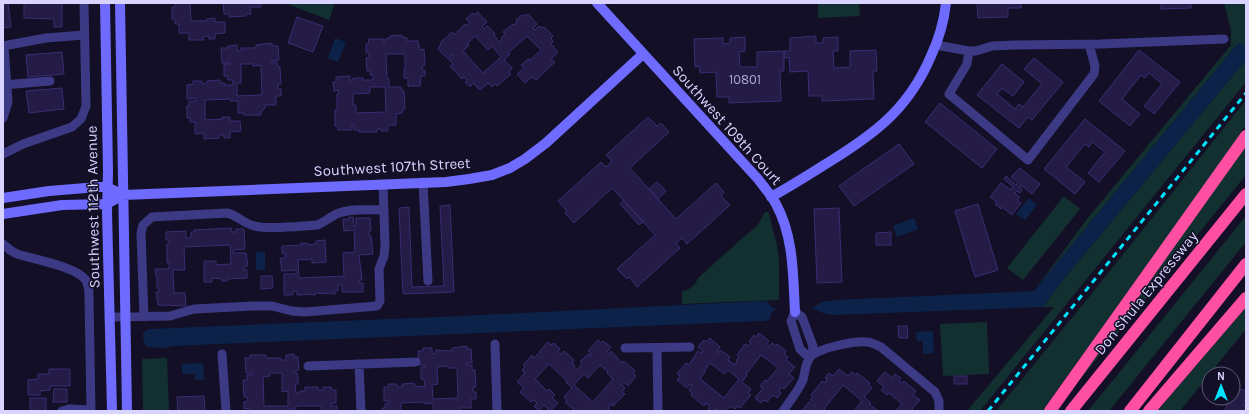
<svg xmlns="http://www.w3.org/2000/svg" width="1249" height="414" font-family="Karla,sans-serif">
<rect width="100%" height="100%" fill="#130f26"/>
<!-- green -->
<path fill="#12302f" d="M285 3H335L329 20Z
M818 3H859L860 16 818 18Z
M1224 3H1246V48L1240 43 1234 48 1034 291 1087 219 1231 45V30Z
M1246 60V82L980 411H967L1054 307H1043L1058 286Z
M1246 100V128L1244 127 1235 143 1042 411H996L1105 277Z
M1244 148H1246V175L1079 381 1077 380Z
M1064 196 1080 209 1023 280 1007 268Z
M765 212H768L769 214 777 245 779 261V300L682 304V291C688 291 696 285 698 278L738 242 757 226Z
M1246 216V242L1109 411H1088Z
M1246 307V329L1180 411H1157Z
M987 322 989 374 943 376 940 324Z
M167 358 169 410 143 411 142 359Z"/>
<!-- water -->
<path fill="#0c2248" d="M335 38 346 42 338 62 328 58Z
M1240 43 1246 48V60L1058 286 1043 307 834 315C825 315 819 311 812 308L822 302 835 300 1034 291 1234 48Z
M1029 198 1037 205 1025 220 1016 214Z
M914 218 918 229 897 237 893 226Z
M256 252H265V270H256Z
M761 301 768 302 770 306 776 309 772 312 770 319 765 321 173 346 166 348 147 347C143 343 143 338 143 333L148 329 461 316Z
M933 331 934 353 923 354V341H917L916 332Z
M203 363 204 380H195V374H182V364Z"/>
<!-- building -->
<path fill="#241b47" stroke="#3b2d73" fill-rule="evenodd" d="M3 3H8L11 27 3 28Z
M24 3H62V27H54V19L24 18Z
M175 3H190L191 21H207V19L215 18V22H225V33L215 34V39H209V36L203 37 204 40H189V33H179V24H175V19H172V7H175Z
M223 3H261V7H250L251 14H246V16L229 17V14H224Z
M977 3H1021V8H1008V17L978 18Z
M1161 3H1191V8L1161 9Z
M478 12 487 22 482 27 484 29 487 26 489 27 495 34 494 35 499 42 502 39 501 38 505 34 503 32 513 24 514 25 517 22 516 20 522 15 524 16 528 14 537 24 533 28 535 30 539 26 542 28 544 27 553 36 551 38 553 42 551 44 558 52 551 59 555 62 536 80 532 77 525 83 517 74 524 68 521 65 528 59 530 60 541 50 527 36 508 53 510 54 504 60 512 68 509 72 511 74 497 86 495 84 492 87 488 83 480 90 473 83 470 87 465 82 467 80 464 77 462 79 450 66 453 64 449 60 454 56 453 54 448 59 438 49 441 44 440 43 452 32 454 35 465 24 467 26 470 23 466 19 473 13 475 15ZM475 36 488 50 492 46 501 57 483 73 463 51 469 45 467 44Z
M297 17 323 26 313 52 288 43Z
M402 35V37L407 38V41H418L420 50 424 49 425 65H423L422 70H425V76H421L420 86H408V78H404V69H405V54H386L387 79H389V87H401L402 91H404L405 109H403L402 113 396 114V125H388V131H381V129H377V132H359V130H354V124H352V130H338V126H335V110H337V94H339L338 90 334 91 333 82H336V77L350 76V82H352V79L355 78H363V80H373V75H370V71H367L366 58 369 57V53H366V44H368L369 39H383V44H385V39L390 38V36ZM370 87H385L386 112 356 113V105H353V94L370 93Z
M816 36V43H823V38L838 37V51H833L834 68 850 67V51L876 50 877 71H873L874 99 822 101V96H809L808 71 790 72 789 57 784 58V51H790V38Z
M745 37V51L739 52 740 67H757V52L784 51V71H780L781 101 729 103V97H717L716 72 700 73 699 66 695 67 694 39 723 38V44L730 43V38Z
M272 43V46H278L279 60 271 61V62H277L278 67H280L281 84H278V89H281V96H276V105H265V108L261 112V115H244V113H238V101H230V99L205 100V120L223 119 222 117H230V121H240L241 131 230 132V138H224V135H219V138L204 139V133L195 134V122H190V118H187V106H189V101H196V98L187 99V85L193 84V81H202V84H204L207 83V81L220 80V83H225V85H233V80H228L227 76H224V64H230V63H222L221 48H228V46L237 45V51H241V48H254L256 47V45ZM241 64H253V66L261 65 262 95 237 96V83H241Z
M1139 50 1180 82 1154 114 1144 106 1162 84 1149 73 1145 78 1141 75 1122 99 1140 114 1130 126 1099 101Z
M62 52 64 74 28 77 26 55Z
M1034 58 1063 82 1032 120 1028 117 1019 128 977 95 1002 64 1024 82 1013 96 1002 88 997 94 1015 109 1019 104 1023 107 1042 84 1024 69Z
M62 88 64 109 29 113 26 91Z
M940 103 997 149 982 168 925 122Z
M648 117 657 126 661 123 669 132 630 168 676 219 716 183 724 192 721 196 730 205 687 244 682 238 676 243 680 248 637 287 629 277 627 279 617 269 655 235 624 201 612 188 574 223 565 213 567 211 558 201 601 162 606 167 612 161 606 155Z
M1085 119 1125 151 1099 182 1088 173 1105 152 1092 142 1089 147 1085 144 1066 167 1085 182 1075 194 1044 169Z
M899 144 914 164 854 206 839 186Z
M1020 168 1040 184 1032 194 1021 185 1020 187 1022 190 1020 193 1017 191 1015 193 1020 197 1017 200 1021 203 1012 215 1002 207 1001 209 995 204 997 202 990 197 1001 183 1011 190 1013 187 1004 179 1006 176 1016 185 1018 183 1011 177Z
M657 182 666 191 658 199 649 189Z
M624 201 643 222 639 225 620 204Z
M978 204 998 270 975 277 955 211Z
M450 205 454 292 403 294 399 208 409 207 412 287 444 286 440 206Z
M839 208 842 282 817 283 814 209Z
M349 217H353L354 226H356V218H370L371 231H369V236H371L373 254 359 255 362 280H359V283H363V292H342V285H338V291H335V294L315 293V295L303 294V295H297V291L293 292V295H284V274H296V270L282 271 280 258H285V253H282V246L302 245 301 243H307V245L316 244V241L325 240 326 262 312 263V259L298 260 299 278 344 276 343 253 355 252 354 230 344 231 343 219H349Z
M231 228 232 232H236V229H244L245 249 233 250V253H246L248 266H244V270H247V278L227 279V281H222V279L212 278V282H204V261H216V265L231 264 230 245 184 247 185 270H173L174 293H185L186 306 158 305 156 292H159V288H157V276H156L155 269H169V262L167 263V244H169V240H166V232L186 231V238H191V232H194V230Z
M891 232V245H876V233Z
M261 276H272L273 288 261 289Z
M898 326H907L908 338H899Z
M759 333 769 341 766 345 768 347 772 343 776 346 777 344 786 351 784 354 788 357 786 360 795 367 789 374 794 378 784 389 781 387 779 391 781 393 777 398 773 395 767 402 764 400 761 403 755 398 763 388 760 386 765 380 767 381 778 368 761 355 746 374 747 375 742 382 751 389 748 393 751 395 740 408 737 406 735 409 730 406 726 411H719L716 409 714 411H710L708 409 710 407 706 403 704 406 691 395 692 393 689 390 692 385 690 384 687 388 677 380 680 376 677 374 686 363 689 365 698 351 701 353 703 351 698 347 704 340 706 342 710 338 720 347 717 351 718 353 720 350 725 353 730 357 728 360 735 365 737 361 736 360 739 357 737 355 745 344 748 346 751 343 749 341 754 335 756 337ZM710 363 724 374 728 370 739 379 724 398 700 379 705 372 704 371Z
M598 340 601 343 603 341 611 347 607 352 609 354 611 351 622 363 624 361 635 371 633 373 636 376 628 386 624 382 621 384 625 388 622 392 625 394 613 406 611 404 608 408 610 410 609 411H575L565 402 567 400 564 397 572 388 566 382 567 381 549 364 535 379 547 391 549 389 555 395 552 398 558 403 550 411 544 405 539 411 534 406 537 403 534 400 531 402 520 392 524 388 517 382 525 373 522 370 525 367 523 365 532 355 534 358 538 354 541 358 543 356 539 352 548 342 551 345 554 343 560 349 558 351 561 354 564 351 574 360 572 363 575 366 574 367 577 370 582 364 580 362 585 357 589 354 591 356 592 354 588 351ZM600 365 608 372 607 373 613 379 593 402 574 385 584 374 588 378Z
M467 346V349H471L472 363H466V365H472V370H475L476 387H473V392H476V399H471V408H460V411H433V403L425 404V402L401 403V411H382V408H385V404L390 403V401H384V387H388V384H397V387H402V384L414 383 415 386 425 387 424 379H421V367H425V365H419L418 351H423V348H432V354L436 353V350L452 351V348ZM448 366V368H457L458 398 433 399 432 385 438 384 437 367Z
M294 354V357H298L299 370 293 371 294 373H297L298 377V384H295L296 393H300V391H305V387H318V390H323V387H331L332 390H336V403H331V406H337V411H340H322L321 406H296V409H288V411H250V408L244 409V402L248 401 247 397H244L243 380H247V375H252V373H246L245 358H250V355H266V358H281V360H286V355ZM270 373H282V392L288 391V406H264L263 377 270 376Z
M49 369H70V386H50V390L40 391V395H28V380L38 379V374H49Z
M839 369 848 376 852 372 856 375 857 373 870 383 868 385 872 388 864 397 871 403 869 404 878 411H854L862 401 843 385 824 409 827 411H802L809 402 814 406 815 404 810 400 813 397 811 395 822 381 825 383 827 380 825 378 829 373 833 376Z
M885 372 892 378 895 374 901 378 899 381 902 383 904 381 916 391 913 395 920 400 912 409 914 411H896L902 404 889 393 887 395 881 390 884 387 877 381Z
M954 376H967V384H954Z
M1233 387 1246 391V399H1245L1243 405 1246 406V411H1225L1229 398H1233Z
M54 389H67V402H53Z
M204 396 205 411H178L177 397Z
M30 398H46V411H30Z"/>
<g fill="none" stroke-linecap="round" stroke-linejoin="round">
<!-- street -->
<path stroke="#3d3a85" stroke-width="9" d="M936 45 969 51H976L992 46 1014 45 1101 44 1224 39
M3 46 46 38 84 35
M969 51 967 64 949 94 1028 160 1094 74 1095 66 1089 44
M3 85 50 81
M3 118 8 102 4 46
M3 154 23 144 72 127 81 119 86 106 84 3
M423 182 428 281
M3 244 10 250 17 254C34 259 75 267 85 279 89 284 89 291 89 297L91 411
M795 312 802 317 813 346 812 355 805 354 800 349 791 321Z
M109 317 170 316 194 309 253 306H272L292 311 305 312 377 306 380 301 379 269 384 256 385 245 383 184
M144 317 141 233 143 225 152 217 227 213C237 215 244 224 255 226 271 230 299 226 317 225 325 222 331 216 339 213 353 208 370 210 384 210
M495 344 497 411
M625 348 690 347
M657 348 658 411
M222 354 226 411
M359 364 361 411
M308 366 416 362
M62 411 69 409 91 410
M783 411C790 401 798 391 803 380 805 373 805 365 809 359 815 348 855 341 867 342 872 342 876 345 881 347L935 392 939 401V411"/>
<!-- secondary -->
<path stroke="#6f6bff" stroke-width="10" d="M105 3 108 172 107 213 112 411
M120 3 127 411
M597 3 758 179C764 187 771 195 776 204 794 237 793 276 795 312
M771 197C791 186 810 174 829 162 876 133 909 108 931 56 939 39 944 21 946 3
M3 198 49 191 98 187H107L123 195 446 182 469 179 492 175 510 168 525 159 546 143 643 54
M3 214 62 205 107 204 123 195"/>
<!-- highway -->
<path stroke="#ff4fa3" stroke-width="12" d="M1050 411 1246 136
M1071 411 1246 194
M1130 411 1246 264
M1149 411 1246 298"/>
<!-- rail -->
<path stroke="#00e5ff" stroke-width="3" stroke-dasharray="6 5" stroke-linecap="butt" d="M988 411 1246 93"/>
</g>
<g text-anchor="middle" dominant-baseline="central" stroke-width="3" stroke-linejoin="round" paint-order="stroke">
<!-- number labels -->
<g font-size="13" fill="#aca6d1">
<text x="745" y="79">10801</text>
</g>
<!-- street labels -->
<g font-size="15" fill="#d9d4ff" stroke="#130f26">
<text transform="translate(727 125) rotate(48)">Southwest 109th Court</text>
<text transform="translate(392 167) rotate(-3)">Southwest 107th Street</text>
<text transform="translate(93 207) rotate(-91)">Southwest 112th Avenue</text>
<text transform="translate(1146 293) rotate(-51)">Don Shula Expressway</text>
</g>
</g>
<!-- border -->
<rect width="1249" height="414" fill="none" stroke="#d9d4ff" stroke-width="8"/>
<!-- north arrow -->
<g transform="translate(1221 386)"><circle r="19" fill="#130f26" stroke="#625e7d"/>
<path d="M0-3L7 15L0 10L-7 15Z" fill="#00e5ff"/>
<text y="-6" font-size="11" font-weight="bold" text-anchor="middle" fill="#d9d4ff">N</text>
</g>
</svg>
